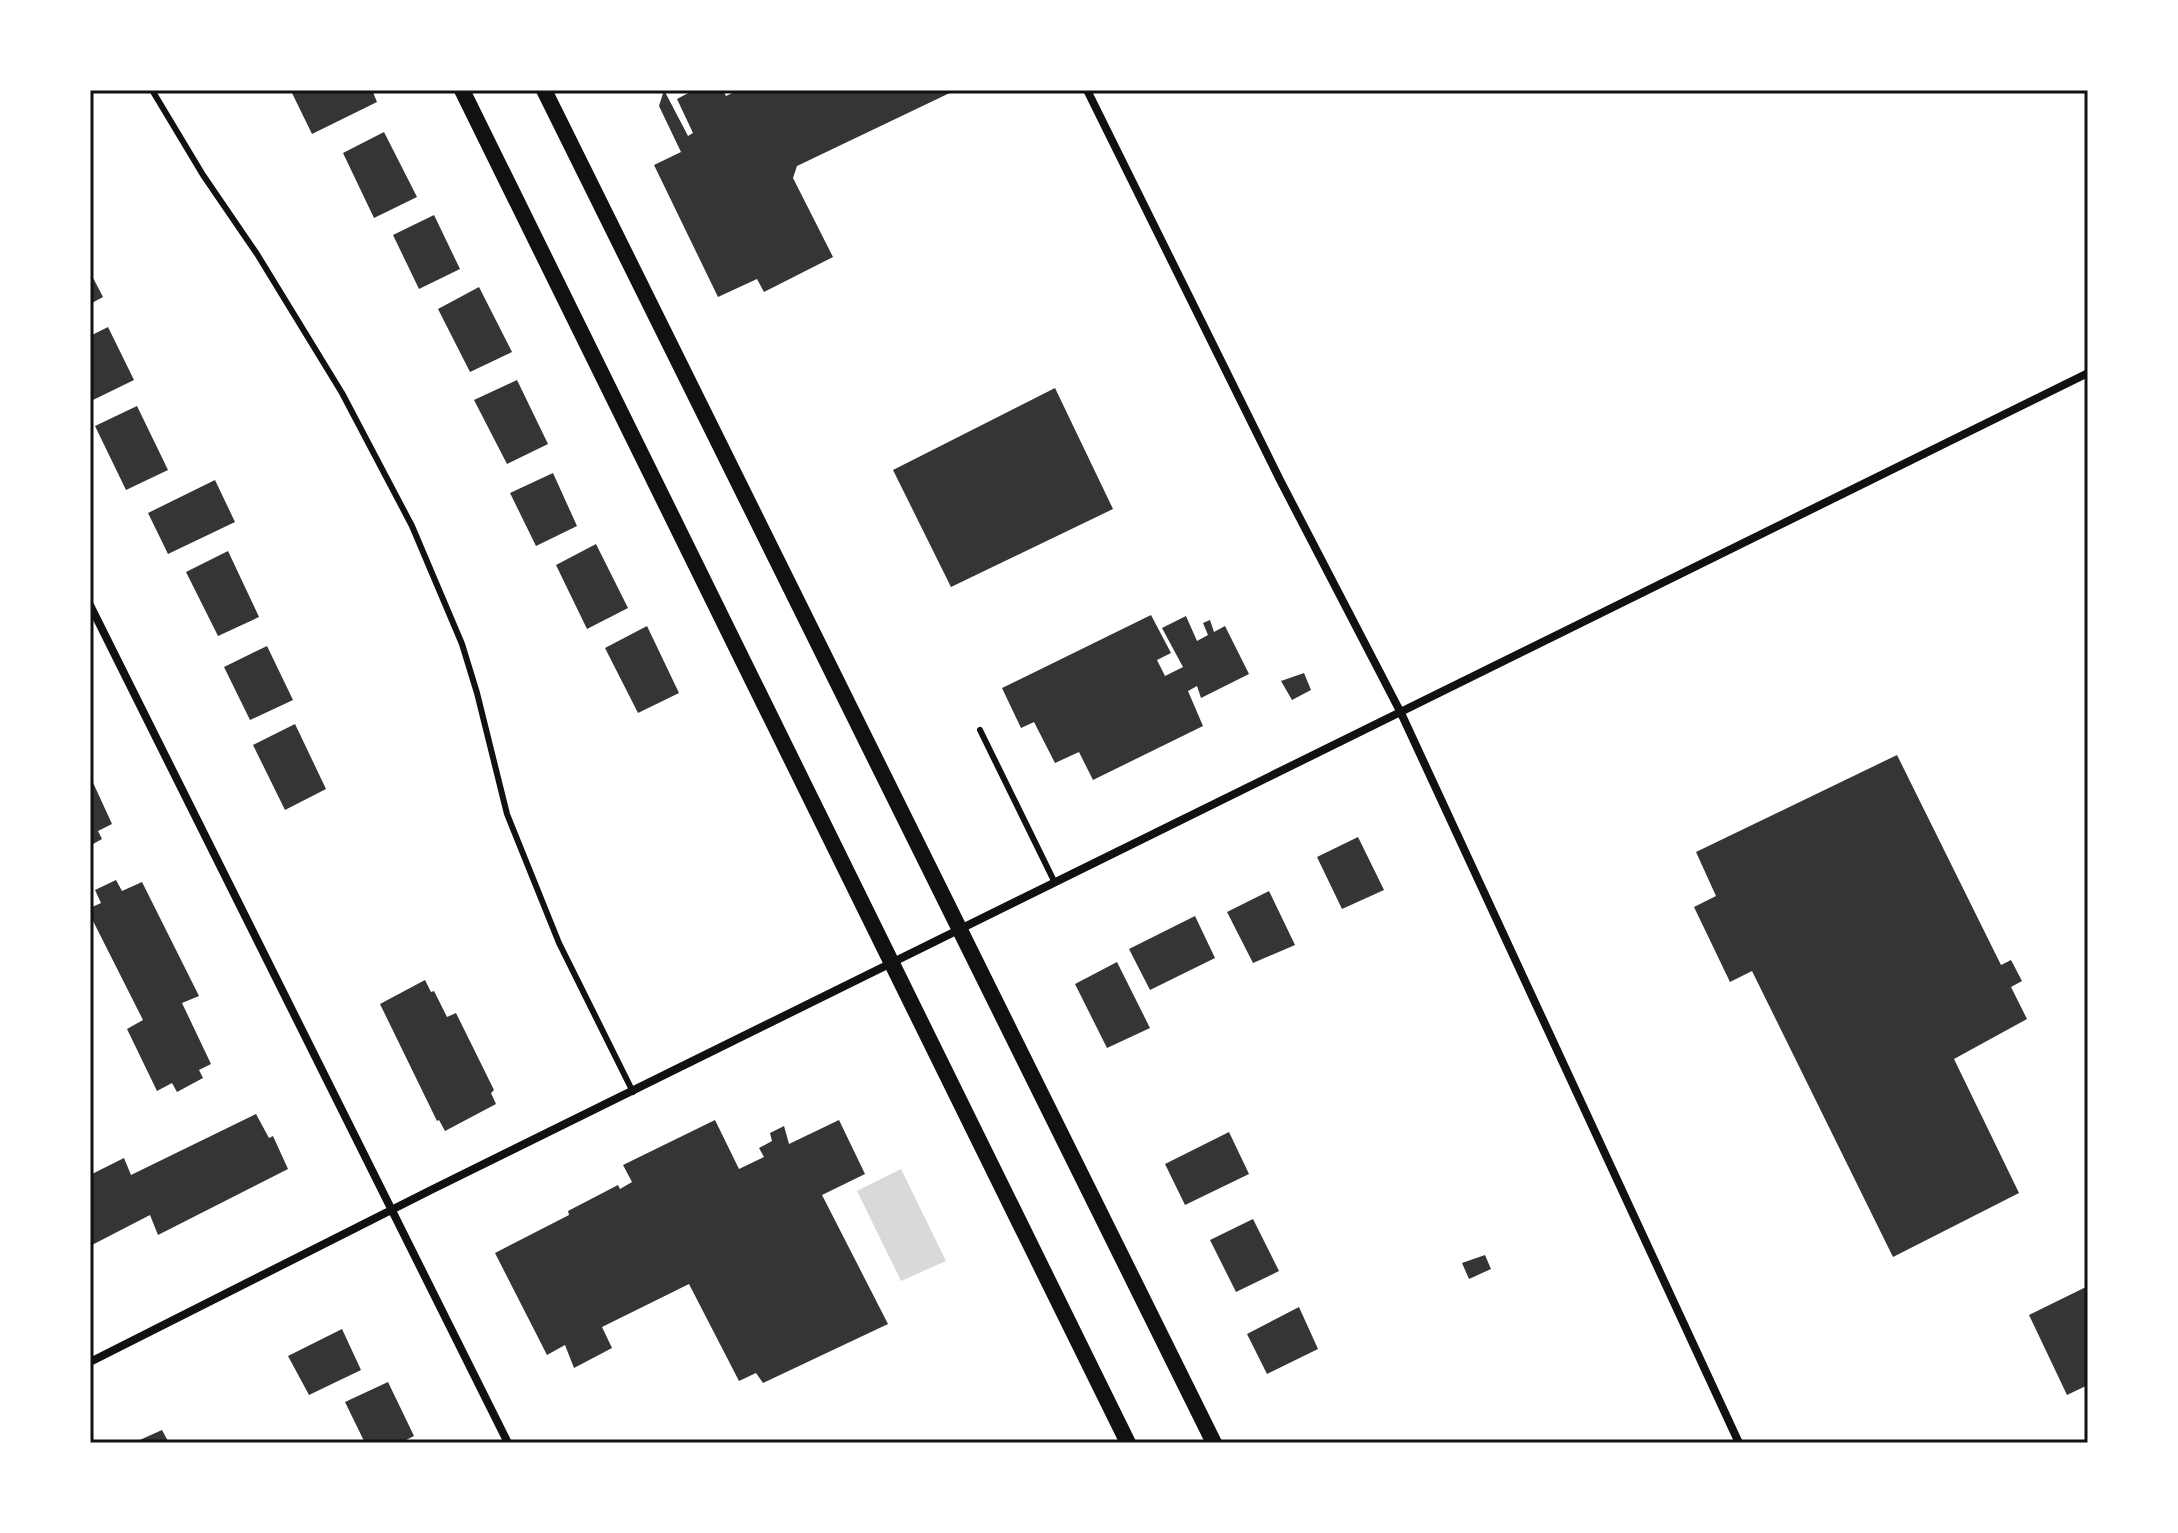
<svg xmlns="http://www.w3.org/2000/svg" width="2178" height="1533" font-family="Poppins,sans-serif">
<rect width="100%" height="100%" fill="#fff"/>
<!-- water -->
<path fill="#d9d9d9" d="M901 1169 946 1261 901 1281 857 1191Z"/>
<!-- building -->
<path fill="#353535" d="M297 90H372L377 102 312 134 292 93Z
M664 90 688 136 693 133 677 99 694 90H723L726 96 739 90H956L797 166 793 178 833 257 764 292 757 279 718 297 654 165 681 152 659 106Z
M384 132 417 197 374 218 343 153Z
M434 215 460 269 419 289 393 235Z
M90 272 103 297 90 304Z
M479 287 512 352 470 372 438 309Z
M108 327 134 380 93 400 90 395V336Z
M517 380 548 444 507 464 474 400Z
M1055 388 1113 509 951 587 893 470Z
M137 406 168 470 126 490 95 426Z
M553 473 577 526 536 546 510 493Z
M215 480 235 522 168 554 148 513Z
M596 544 628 608 587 629 556 565Z
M228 551 259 617 218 636 186 572Z
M1151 615 1171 653 1157 660 1165 676 1183 667 1162 628 1186 616 1197 641 1208 635 1203 623 1210 620 1214 632 1225 626 1249 674 1201 698 1197 686 1188 691 1203 726 1093 780 1079 752 1055 763 1034 722 1021 728 1002 688Z
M647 626 679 693 638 713 605 648Z
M267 646 293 700 250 720 224 667Z
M1304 673 1311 690 1292 700 1281 681Z
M295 724 326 789 285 810 253 745Z
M1897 755 2001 965 2011 960 2022 981 2011 987 2027 1019 1954 1059 2019 1193 1893 1257 1752 971 1730 982 1694 907 1716 896 1696 852Z
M90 776 112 824 98 831 102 839 93 844 90 837Z
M1358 837 1384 890 1342 909 1317 857Z
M116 880 122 891 142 882 199 996 182 1003 211 1064 199 1070 203 1078 177 1092 172 1083 157 1091 127 1029 143 1020 90 915V908L101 903 95 890Z
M1269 891 1295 945 1253 963 1227 912Z
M1195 916 1215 958 1150 990 1129 949Z
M1117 962 1150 1028 1107 1048 1075 984Z
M425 980 431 992 434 991 447 1017 456 1013 494 1090 491 1093 496 1104 445 1131 439 1120 437 1121 380 1004Z
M256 1114 269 1138 273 1136 288 1169 158 1235 150 1215 90 1246V1175L124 1158 131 1175Z
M715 1120 739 1169 764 1157 759 1148 772 1141 770 1133 784 1126 789 1144 839 1120 865 1174 822 1195 888 1324 763 1383 756 1373 739 1381 689 1284 602 1327 612 1348 574 1368 565 1345 547 1355 495 1253 569 1215 568 1211 618 1185 620 1189 632 1182 623 1165Z
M1229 1132 1249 1174 1185 1205 1165 1164Z
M1253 1219 1279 1271 1236 1292 1210 1240Z
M1485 1255 1491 1269 1469 1279 1462 1263Z
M2088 1286V1385L2067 1395 2029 1315Z
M1299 1307 1318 1349 1267 1374 1247 1334Z
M342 1329 361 1370 309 1395 288 1356Z
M388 1382 414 1436 400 1443H365L345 1402Z
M162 1430 169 1443H133Z"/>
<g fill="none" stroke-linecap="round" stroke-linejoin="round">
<!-- service -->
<path stroke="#111" stroke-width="6" d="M152 90 203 175 257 254 342 393 412 526 462 644 477 693 507 814 559 943 633 1092
M980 730 1055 883"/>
<!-- minor -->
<path stroke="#111" stroke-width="8" d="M1087 90 1280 480 1401 713 1739 1443
M90 605 508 1443
M90 1362 431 1190 2088 373"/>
<!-- secondary -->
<path stroke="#111" stroke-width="16" d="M462 90 1128 1443
M544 90 1214 1443"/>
</g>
<!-- border -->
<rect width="2178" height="1533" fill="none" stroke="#ffffff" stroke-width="184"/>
<rect x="92" y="92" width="1994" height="1349" fill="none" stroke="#111" stroke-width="3"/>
</svg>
